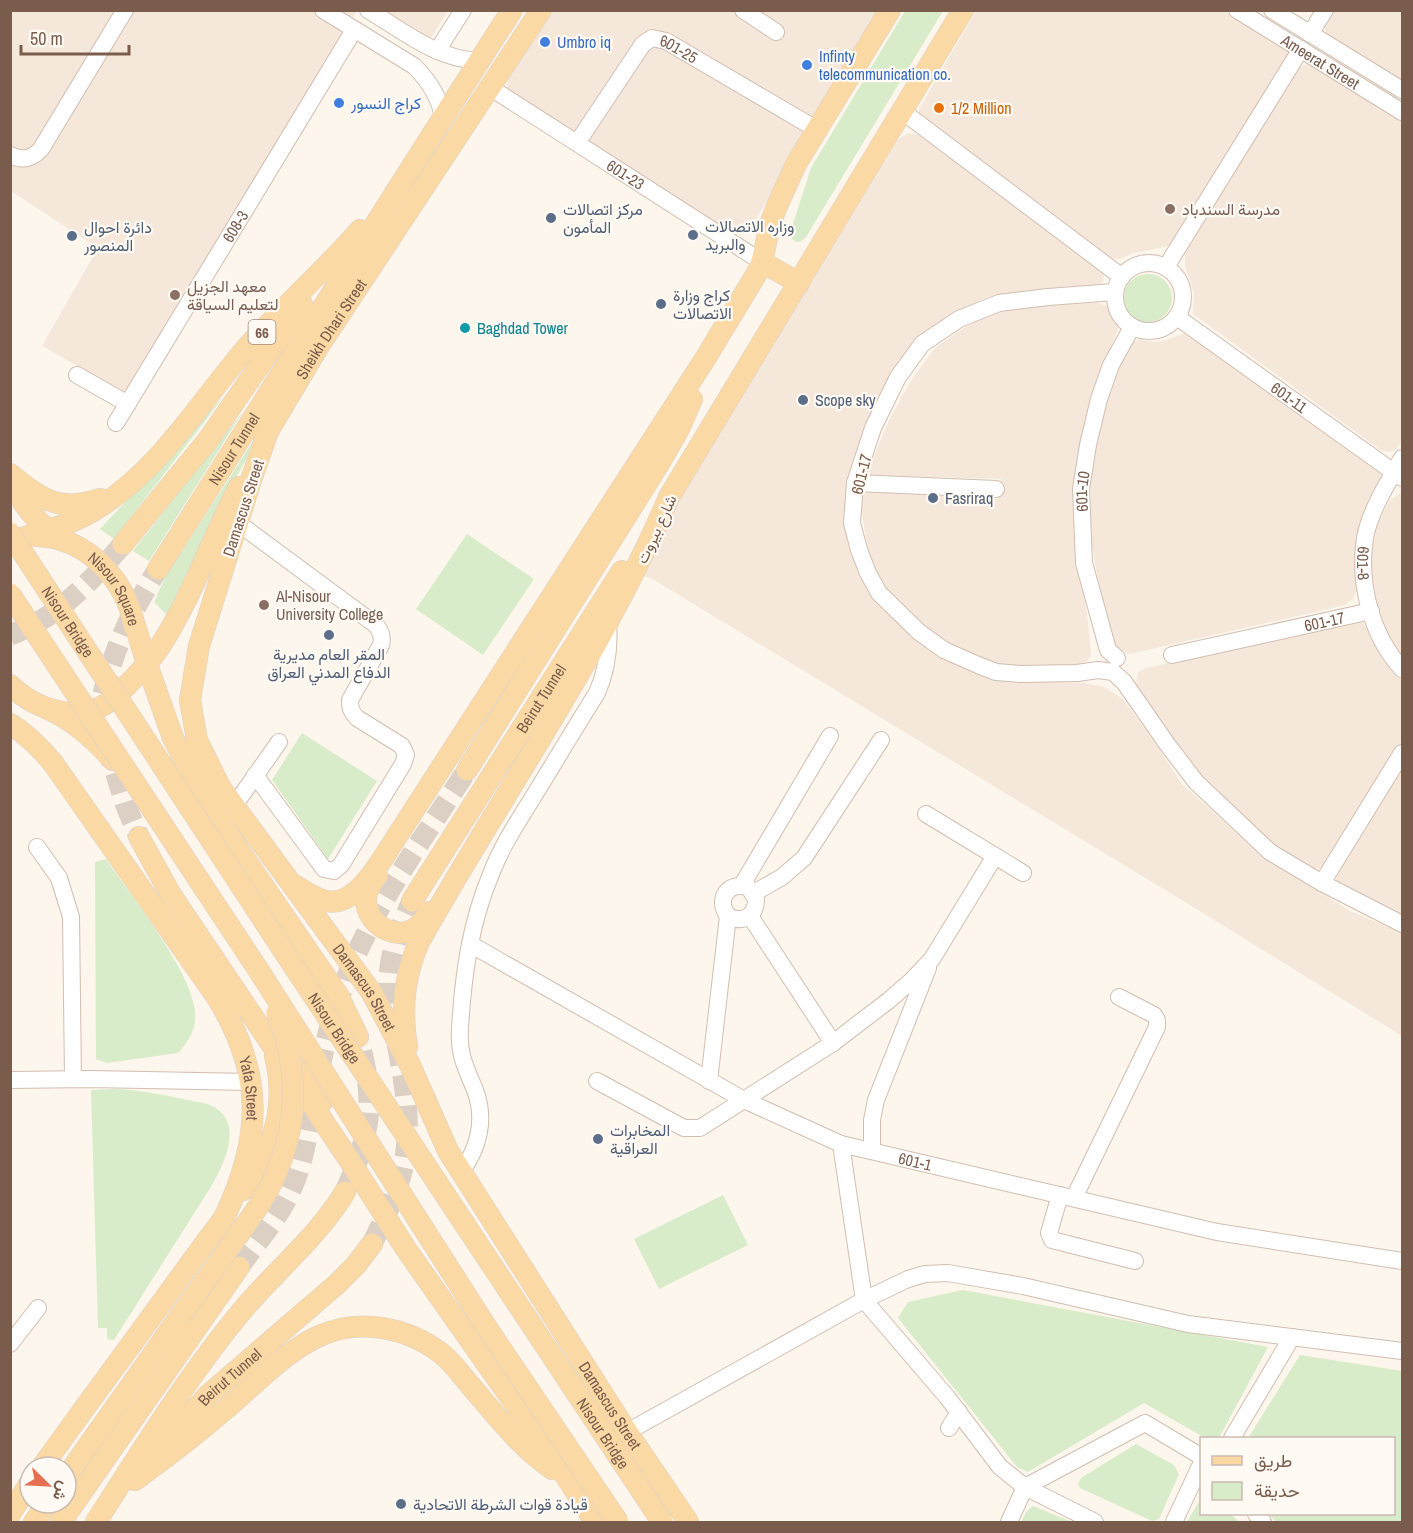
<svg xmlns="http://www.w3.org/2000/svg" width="1413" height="1533" font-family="'Archivo Narrow',Vazirmatn,sans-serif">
<rect width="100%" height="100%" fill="#fdf6ec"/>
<!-- residential -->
<path fill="#f5e8da" d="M10 11H357L125 393 42 346 98 248 11 191Z
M374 11H448L431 38 427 40Z
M553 11H882L751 227 744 234 734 235 506 91 508 80Z
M976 11H1224L1286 48 1290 53 1170 246 1133 253 1120 259 1111 258 922 123 918 117 919 109Z
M1332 11H1402V84L1327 36 1325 28 1327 19Z
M1307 64 1314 65 1402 120V440L1397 449 1390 452 1382 451 1193 314 1194 294 1185 266V253L1297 69Z
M908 133 919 135 1100 270 1104 274 1103 282 1097 285 1013 293 985 298 954 314 890 377 860 438 848 488 861 578 941 656 979 675 1010 680 1084 683 1104 687 1123 699 1155 743 1182 784 1247 842 1283 868 1348 910 1402 933V1036L1203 913 654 580 634 572 898 140Z
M1099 303 1109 307 1114 314 1118 329 1094 390 1079 564 1087 614 1091 655 1083 667 1038 668 992 664 948 646 895 605 879 580 869 558 860 500 865 491 999 499 1001 479 869 475 874 456 889 420 910 382 935 348 965 327 998 311 1025 304Z
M1189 332 1378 469 1381 474 1358 588 1353 598 1346 605 1129 654 1113 645 1107 634 1090 534 1091 465 1112 377 1129 344 1139 339 1152 342 1162 341Z
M1401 493 1402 494V659L1389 636 1380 616 1371 579V545L1377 524 1390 500Z
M1356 621 1363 623 1367 628 1376 647 1389 666 1402 681V741L1325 864 1318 869 1302 865 1290 859 1201 780 1172 743 1136 685 1138 672 1146 668Z
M1402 766V915L1340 887 1336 880 1338 873Z"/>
<!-- green -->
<path fill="#d8ecc9" d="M905 11H943L806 237 800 242H796L789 236 811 168Z
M1124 298a24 24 0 1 1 48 0a24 24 0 1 1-48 0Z
M289 385 216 512 167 615 154 602 165 578Z
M225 395 114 539 100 529Z
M244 410 149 561 133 551Z
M467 534 534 579 483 655 416 609Z
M302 733 377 781 328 859 272 780Z
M106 859C130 895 191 970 195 1011 197 1028 189 1041 178 1053L107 1063 96 1059 95 862Z
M114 1089C138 1090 160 1094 183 1099 191 1101 201 1102 210 1105 245 1120 225 1162 212 1185L114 1340 107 1339V1328H98L91 1090Z
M723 1195 748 1245 659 1289 634 1239Z
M963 1290 1268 1347 1219 1438H1205L1144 1403 1028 1472 1017 1467 898 1318 908 1302Z
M1300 1355 1402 1371V1522H1276L1269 1514H1394V1438H1248Z
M1136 1444 1174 1465 1179 1474 1159 1519 1152 1521 1080 1488 1078 1484 1081 1478Z
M1201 1498 1202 1514H1231L1239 1522H1187Z
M1033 1506 1072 1522H1021L1026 1512Z"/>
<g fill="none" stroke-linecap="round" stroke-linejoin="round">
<!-- major-tunnel -->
<path stroke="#dcd0c4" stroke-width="21" stroke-dasharray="21 10" stroke-linecap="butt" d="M10 635C58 618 91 581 123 544
M103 694C114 647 132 611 158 569
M106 743 126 806 139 837
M345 1192C372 1129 376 1103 358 1037
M372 1244C385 1217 398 1192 404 1163 412 1123 404 1078 396 1039 393 1019 387 996 389 975 391 949 401 926 412 901
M239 1267C257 1242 280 1217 292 1188 303 1163 307 1136 312 1109 319 1066 329 1023 345 982 373 906 424 838 467 770"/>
<defs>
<g id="minor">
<path d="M323 10 414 66C429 81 440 97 443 118"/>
<path d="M368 10C400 29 442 63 481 60"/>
<path d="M743 10 776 32"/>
<path id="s1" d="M1237 10 1402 112"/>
<path d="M1272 10 1402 90"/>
<path d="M1310 34 1325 10"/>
<path d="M437 51 463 10"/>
<path id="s2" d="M491 88 762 262"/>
<path d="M902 111 1122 277"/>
<path id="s3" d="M577 143 643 44 652 38 666 41 816 129"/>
<path d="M10 155C22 161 32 159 41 149L125 10"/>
<circle cx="1149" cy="297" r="34"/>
<path d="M1166 267 1301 49"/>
<path d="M1115 292 1048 297 999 303 959 319 922 344 898 377 873 428 855 483 852 523 859 550 868 573 879 593 919 632 944 650 978 665 996 672 1021 674 1077 673 1098 670 1113 672 1124 682 1167 744 1196 782 1270 852 1322 883 1402 924"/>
<path id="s4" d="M1177 317 1402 478"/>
<path d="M77 375 128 404"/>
<path id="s5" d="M116 423 354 30"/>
<path id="s6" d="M1402 458C1389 480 1369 513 1365 538 1358 583 1371 635 1402 669"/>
<path d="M855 483 996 489"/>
<path d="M238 523 376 625C381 632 383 637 381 645L350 700C350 708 351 712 357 718L402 746 406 755 403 764 341 865 334 871 324 869 255 775"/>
<path id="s7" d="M1172 655 1371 611"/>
<path id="s8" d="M1117 658 1108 650 1084 563 1081 489 1088 445 1099 399 1111 365 1132 327"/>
<path d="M234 806 279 742"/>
<path d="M926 814 1023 873"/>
<path d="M37 847 59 878 71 917 73 1079"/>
<path d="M1322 883 1402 753"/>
<path d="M742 885 830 736"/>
<path d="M754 893 782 877 804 858 881 740"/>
<path d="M750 916 833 1043"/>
<path id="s9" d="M470 944 744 1100 841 1144 1217 1232 1402 1261"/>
<path d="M10 1080 91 1079 252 1082"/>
<path d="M597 1081 684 1128H700L833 1043 888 1001 911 981 932 959 995 856"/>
<path d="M709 1081 728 916C715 899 729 880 749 888L756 899C756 916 743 924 728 916"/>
<path d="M841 1144 864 1300 947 1397 1000 1467 1025 1487 1095 1522"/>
<path d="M872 1151V1120L876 1100 928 968"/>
<path d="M461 1172C479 1148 486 1119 475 1090 466 1068 458 1054 460 1029 463 976 470 924 491 874 502 845 519 820 535 794 556 760 576 726 597 693 607 670 610 649 608 624"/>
<path d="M1060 1195 1049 1233 1052 1240 1135 1261"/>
<path d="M1074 1198 1157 1027V1020L1154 1015 1119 997"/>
<path d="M10 1344 38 1308"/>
<path d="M949 1428 959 1412"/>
<path d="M627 1432 864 1300 908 1279 925 1274 948 1273 1023 1286 1188 1324 1402 1351"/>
<path d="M1232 1438 1292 1337"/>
<path d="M1256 1514 1263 1522"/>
<path d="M1009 1522 1025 1487 1145 1423 1202 1457"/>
<path d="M1174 1522 1202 1462"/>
</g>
<g id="major">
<path d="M762 262 799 283"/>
<path id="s10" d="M270 426 252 477 199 646 190 700 197 740 220 787 372 993 410 1065 448 1151 627 1432 688 1522"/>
<path id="s11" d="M264 438 317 349 541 10"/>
<path d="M10 474C41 499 59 513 100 499"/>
<path d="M10 483C24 504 35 522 57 536"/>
<path id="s12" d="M37 536C88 538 126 580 135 628"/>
<path d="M25 537C52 529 78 522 101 506 163 466 202 399 249 345 285 305 325 270 360 230"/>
<path d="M123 544 208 440 302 304"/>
<path id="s13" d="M158 569 407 174 512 10"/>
<path d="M132 616 151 676 173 738 206 802 338 995 358 1037"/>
<path d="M10 685C42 716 94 727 124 687"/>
<path d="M115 697C132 681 148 665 161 645 192 596 212 539 239 487"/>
<path d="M48 709C74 721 93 738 113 760"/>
<path id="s14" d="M10 724C28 735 40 748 53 763L218 999C264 1075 262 1137 225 1216 219 1226 210 1236 203 1246 187 1268 171 1290 155 1312 117 1364 79 1415 42 1467"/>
<path d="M467 770 657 467 679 429 692 399"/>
<path d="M139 837 171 895 348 1158 406 1249 567 1478 595 1522"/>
<path d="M377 876C373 881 369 887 367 893 360 920 394 944 417 927 422 923 425 918 429 912"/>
<path d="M296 886C306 892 316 899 326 901 356 908 380 862 394 841L705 359 757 273 762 262 770 224 777 206 796 164 890 10"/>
<path id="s15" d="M412 901 622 571"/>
<path d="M287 1034 308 1070 322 1102"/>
<path d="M407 1047C401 1009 404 977 419 942 502 794 602 654 669 497L963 10"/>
<path d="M243 1190C273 1148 288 1108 275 1056"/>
<path id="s16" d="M153 1457 207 1396 337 1284 356 1265 372 1244"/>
<path d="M66 1477 180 1316"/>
<path d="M135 1480C167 1457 198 1433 228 1407 256 1383 284 1353 317 1337 358 1317 407 1327 442 1354 452 1362 461 1374 469 1384 495 1414 519 1446 552 1469"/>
<path d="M10 1514 30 1483"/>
<path d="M34 1522 48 1503"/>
<path d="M61 1522 239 1267"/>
<path d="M96 1522C141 1452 187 1377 241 1312 275 1271 317 1238 345 1192"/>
</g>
</defs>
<!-- minor casing -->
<use href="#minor" stroke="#d1beb0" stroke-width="18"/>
<!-- major casing -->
<use href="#major" stroke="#dad1cd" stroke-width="22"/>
<!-- minor -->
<use href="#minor" stroke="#fff" stroke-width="16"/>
<!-- major -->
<use href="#major" stroke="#fbd9a5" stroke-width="21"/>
<defs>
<g id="major-bridge">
<path id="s17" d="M10 533 285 953 662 1522"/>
<path d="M10 594 259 971 487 1328 618 1522"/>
<path d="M180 1316C198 1291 216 1266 234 1241 251 1217 269 1194 279 1166 299 1118 297 1061 277 1013"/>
</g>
</defs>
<!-- major-bridge casing -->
<use href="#major-bridge" stroke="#dad1cd" stroke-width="22" stroke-linecap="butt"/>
<!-- major-bridge -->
<use href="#major-bridge" stroke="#fbd9a5" stroke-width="21"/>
</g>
<!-- markers -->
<g fill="#3f7fe0" stroke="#fffaf3" stroke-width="2">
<circle cx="545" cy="42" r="6"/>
<circle cx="807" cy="65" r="6"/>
<circle cx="339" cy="103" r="6"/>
</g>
<circle fill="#e8710a" stroke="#fffaf3" stroke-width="2" cx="939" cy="108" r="6"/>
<g fill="#8d6e63" stroke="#fffaf3" stroke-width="2">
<circle cx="1170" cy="209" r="6"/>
<circle cx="175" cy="295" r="6"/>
<circle cx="264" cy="605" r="6"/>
</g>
<g fill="#5c6f8a" stroke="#fffaf3" stroke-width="2">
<circle cx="551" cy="218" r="6"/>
<circle cx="693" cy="235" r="6"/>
<circle cx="72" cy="236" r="6"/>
<circle cx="661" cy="304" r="6"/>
<circle cx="803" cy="400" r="6"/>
<circle cx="933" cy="498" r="6"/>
<circle cx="329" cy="635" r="6"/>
<circle cx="598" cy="1139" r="6"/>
<circle cx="401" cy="1504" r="6"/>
</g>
<circle fill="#0f9aa8" stroke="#fffaf3" stroke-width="2" cx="465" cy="328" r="6"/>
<g text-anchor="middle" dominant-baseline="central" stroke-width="4.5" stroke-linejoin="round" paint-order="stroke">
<!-- shield labels -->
<rect fill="#fffaf3" stroke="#a28b7f" stroke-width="1.5" x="248.5" y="320" width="27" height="24" rx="4.5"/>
<g font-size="15" font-weight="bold" fill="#7a5c4d">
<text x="262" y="332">66</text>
</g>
<!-- shop labels -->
<g font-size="16" fill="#366cbe" stroke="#fffaf3" text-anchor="start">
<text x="557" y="42">Umbro iq</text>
<text x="819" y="56">Infinty<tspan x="819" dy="18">telecommunication co.</tspan></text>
<text x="351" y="103">كراج النسور</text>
</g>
<!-- street labels -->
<g font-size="16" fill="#7a5c4d" stroke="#fffaf3">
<text stroke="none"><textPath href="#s3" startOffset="159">601-25</textPath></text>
<text stroke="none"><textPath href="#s1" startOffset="98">Ameerat Street</textPath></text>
<text stroke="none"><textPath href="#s2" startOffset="160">601-23</textPath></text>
<text stroke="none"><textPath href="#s5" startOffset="230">608-3</textPath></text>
<text stroke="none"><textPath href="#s11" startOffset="128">Sheikh Dhari Street</textPath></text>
<text stroke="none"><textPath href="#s4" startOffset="138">601-11</textPath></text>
<text stroke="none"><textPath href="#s13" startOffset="142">Nisour Tunnel</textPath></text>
<text transform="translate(861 474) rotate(-76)">601-17</text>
<text stroke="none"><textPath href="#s8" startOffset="174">601-10</textPath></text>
<text transform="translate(243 508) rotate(-72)">Damascus Street</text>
<text transform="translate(656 529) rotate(-65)">شارع بيروت</text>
<text stroke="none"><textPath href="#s6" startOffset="114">601-8</textPath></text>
<text stroke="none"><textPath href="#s12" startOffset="100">Nisour Square</textPath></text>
<text stroke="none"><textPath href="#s17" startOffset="106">Nisour Bridge</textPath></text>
<text stroke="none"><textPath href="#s7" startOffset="156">601-17</textPath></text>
<text stroke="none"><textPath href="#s15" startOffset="240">Beirut Tunnel</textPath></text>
<text stroke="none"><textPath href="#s10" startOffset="626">Damascus Street</textPath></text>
<text stroke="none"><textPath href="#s17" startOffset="592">Nisour Bridge</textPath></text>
<text stroke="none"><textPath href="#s14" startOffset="442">Yafa Street</textPath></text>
<text stroke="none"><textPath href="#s9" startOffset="498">601-1</textPath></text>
<text stroke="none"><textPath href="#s16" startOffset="111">Beirut Tunnel</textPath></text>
<text stroke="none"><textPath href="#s10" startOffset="1112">Damascus Street</textPath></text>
<text stroke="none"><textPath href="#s17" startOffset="1078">Nisour Bridge</textPath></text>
</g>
<!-- food labels -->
<g font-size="16" fill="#c56008" stroke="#fffaf3" text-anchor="start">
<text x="951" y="108">1/2 Million</text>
</g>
<!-- service labels -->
<g font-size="16" fill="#4e5e75" stroke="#fffaf3" text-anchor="start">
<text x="563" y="209">مركز اتصالات<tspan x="563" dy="18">المأمون</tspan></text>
<text x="705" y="226">وزاره الاتصالات<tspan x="705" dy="18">والبريد</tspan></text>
<text x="84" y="227">دائرة احوال<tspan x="84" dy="18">المنصور</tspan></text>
<text x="673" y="295">كراج وزارة<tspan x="673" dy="18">الاتصالات</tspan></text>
<text x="815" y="400">Scope sky</text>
<text x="945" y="498">Fasriraq</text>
<text x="329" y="654" text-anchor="middle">المقر العام مديرية<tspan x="329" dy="18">الدفاع المدني العراق</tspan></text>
<text x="610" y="1130">المخابرات<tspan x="610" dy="18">العراقية</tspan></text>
<text x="413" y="1504">قيادة قوات الشرطة الاتحادية</text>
</g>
<!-- education labels -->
<g font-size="16" fill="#785e54" stroke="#fffaf3" text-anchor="start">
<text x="1182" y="209">مدرسة السندباد</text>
<text x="187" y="286">معهد الجزيل<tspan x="187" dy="18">لتعليم السياقة</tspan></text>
<text x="276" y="596">Al-Nisour<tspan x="276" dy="18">University College</tspan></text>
</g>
<!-- culture labels -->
<g font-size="16" fill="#0d838f" stroke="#fffaf3" text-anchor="start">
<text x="477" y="328">Baghdad Tower</text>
</g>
</g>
<!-- border -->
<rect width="1413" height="1533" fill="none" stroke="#7a5c4d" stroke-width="24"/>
<!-- legend -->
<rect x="1200" y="1437" width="195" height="78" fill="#fffaf3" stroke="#cabbb1" stroke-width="1.5"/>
<rect x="1212" y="1456" width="30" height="9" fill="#fbd9a5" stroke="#cabbb1" stroke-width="1.5"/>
<text x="1254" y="1467" font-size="18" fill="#7a5c4d">طريق</text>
<rect x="1212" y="1482" width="30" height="18" fill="#d8ecc9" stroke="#cabbb1" stroke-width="1.5"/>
<text x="1254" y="1497" font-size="18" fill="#7a5c4d">حديقة</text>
<!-- north arrow -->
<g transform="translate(48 1485) rotate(114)"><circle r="28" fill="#fffaf3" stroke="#cabbb1" stroke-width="1.5"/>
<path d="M0-4.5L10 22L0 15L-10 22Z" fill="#e76f51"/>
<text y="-9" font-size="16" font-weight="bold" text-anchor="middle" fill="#7a5c4d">ش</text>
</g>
<!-- scale -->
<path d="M21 45v9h108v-9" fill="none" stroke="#7a5c4d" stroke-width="3"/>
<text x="30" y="45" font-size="18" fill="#7a5c4d" stroke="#fffaf3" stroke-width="4.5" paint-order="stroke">50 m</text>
</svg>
